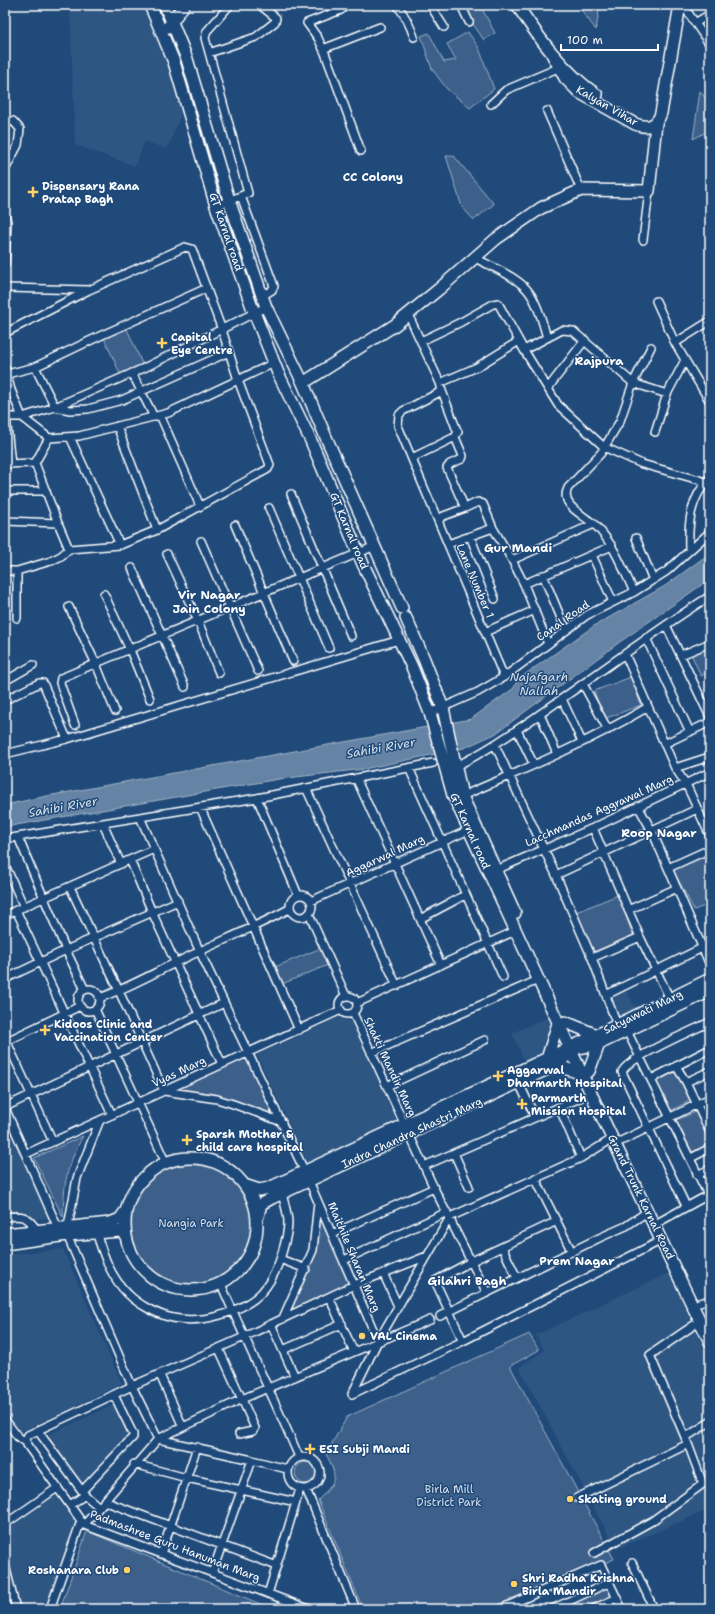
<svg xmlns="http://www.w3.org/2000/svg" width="715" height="1614" font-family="'Shantell Sans',sans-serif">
<rect width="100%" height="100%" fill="#1f4a7a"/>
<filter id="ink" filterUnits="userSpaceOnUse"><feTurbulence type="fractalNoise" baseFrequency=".025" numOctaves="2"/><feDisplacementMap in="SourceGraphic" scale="8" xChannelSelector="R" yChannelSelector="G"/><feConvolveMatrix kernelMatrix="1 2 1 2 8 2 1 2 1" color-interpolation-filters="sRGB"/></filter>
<g filter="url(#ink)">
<!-- built -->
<path fill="#2e5683" d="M70 5H148L183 109 171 140 166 149 145 141 135 166 75 145Z
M626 991 638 1012 619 1021 609 998Z
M340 1017 352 1022 397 1122 307 1162 257 1055Z
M547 1018 553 1031 545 1056 525 1063 512 1033Z
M5 1125 46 1208 44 1209 48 1218 5 1222Z
M63 1249 122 1384 20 1432 5 1412V1255Z
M669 1273 710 1362V1509L616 1549 519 1367 544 1351 536 1335Z
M120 1402 140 1439 87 1494 45 1436Z
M54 1493 81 1528 53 1609H17L5 1561V1525Z"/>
<!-- green -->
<path fill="#3c618b" stroke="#9eb0c5" d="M460 5H480L495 33 484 40Z
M578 5H600L596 30 579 7Z
M468 32 479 48 494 89 470 108 447 89 432 69 421 36 429 33 444 62 456 60 447 44Z
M700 91 710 104V130L693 139Z
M446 156H454L494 204 474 220 462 207Z
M127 329 144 368 122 378 104 338Z
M710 645V671L701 676 691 654Z
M631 677 641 705 604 719 594 691Z
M710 852V904L694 910 672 868Z
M618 895 633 935 593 952 576 912Z
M321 948 328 965 282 984 275 967Z
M246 1056 278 1118 173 1090Z
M676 1067 693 1099 670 1111 653 1079Z
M696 1112 710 1145 693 1154 676 1120Z
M83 1136C66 1167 64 1183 63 1217L34 1158Z
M129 1223a62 62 0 1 1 124 0a62 62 0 1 1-124 0Z
M320 1215 351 1283 289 1311 313 1258Z
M529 1334 539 1350 510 1366 614 1559 498 1609H363L318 1500C336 1482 339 1478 326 1454L347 1417Z
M295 1473a11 11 0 1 1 22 0a11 11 0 1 1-22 0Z
M87 1531 272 1609H60Z
M607 1586 615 1603 602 1609H559Z"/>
<!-- water -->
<path fill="#6583a4" stroke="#a3b5c8" d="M710 553V579L617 644 495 734 464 748 364 769 279 779 5 827V805L47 796 471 719 514 688 517 680 594 626 665 586Z"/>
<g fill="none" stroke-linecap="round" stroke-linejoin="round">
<defs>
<path id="street" d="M347 5 341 10 307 23 318 38 325 53 361 151
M397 5C405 15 410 25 414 37
M430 5 444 27
M461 5 469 22
M683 5 710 45
M695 23 710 14
M323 49 380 27
M209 53 256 37 275 22 276 18 275 17 260 5
M491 104 506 90 558 68
M547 111 581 190
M5 122 13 121 20 129 18 145 5 170
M241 196 274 286 272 290 262 296
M216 206 248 193 205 38 207 31 230 5
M5 215 7 222 5 264
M643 240 649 191
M475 258C492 267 521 278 531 295 539 307 543 324 547 338
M5 288 89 290 185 247 192 249 222 330 238 380 270 465 268 469 157 530
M656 301 675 343 710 402
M408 314 440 383 442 391 403 411 399 415 398 426 504 677
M5 333 87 291
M421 341 461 322 493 304 498 303 524 350 558 405 604 447 642 464 710 483
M675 343 710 321
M524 350 562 330 573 331 633 383 667 394
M35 367 55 407 70 410 88 409 122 400 229 352
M5 368 11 390 22 417 49 438 79 436 168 413 274 363
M132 373 154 417
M7 374 35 367 102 335 207 288
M440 383 477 367 519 341
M548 388 585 340
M442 391 456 428 458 432 455 437 463 456 462 459 450 464 447 468 448 470 465 508 478 502 483 504 493 528 512 560 524 584 548 644
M160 415 200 506
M5 417H22L55 407 144 368 266 307
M6 417 11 464
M117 426 157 530 120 545
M655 432 667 394 685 360
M412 458 455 437
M35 463 58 523 69 549
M5 464 35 463 49 438
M5 491H46
M291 494 351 636
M269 508 329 648
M5 521 58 523
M439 521 441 517 465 508
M235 525 293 661
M470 536 495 599
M636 538 653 580
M201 541 258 671
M448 544 493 528
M689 549C688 523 690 498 710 478
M167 554 198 621 219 673
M592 555 613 602
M512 560 594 524
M132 568 185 687
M5 571H17L51 561 61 556 69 549 120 545 70 437
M17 571V618
M543 575 566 630
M524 584 612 546
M634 592C623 569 614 544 596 526 585 515 559 506 568 488L601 453 620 421 633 383 651 347
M104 594 130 650 150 699
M69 607 96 664 115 711
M666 625 710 717
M485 632 535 610
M646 638 690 732
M625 654 675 768 686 784 710 836
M681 655 710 643
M5 681 33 665
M583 684 608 730
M562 699 582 742
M5 700 39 683H43L67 739
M430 713 478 692 504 677 587 615 634 592 667 571 710 532
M540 714 557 754
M75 725 60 683 61 678 375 546
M517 730 534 765
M664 744 710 722
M495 745 556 875 592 958 640 937 670 999
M5 754 67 739 399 640
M456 766C487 751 515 731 543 712 599 673 653 632 710 596
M409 768 503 977
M675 768 706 758
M356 778 441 965
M306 788 397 986
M462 796C526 769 589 742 648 707
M257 798 298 895
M638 806 652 831 710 965
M200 807 299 1030
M140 817 200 952 305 1172
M103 824 121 864
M593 828 640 937
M18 837 66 950 85 990
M5 839 257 798 433 763
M130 860 152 912 222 1064
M5 865 24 907
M668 868 710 849
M496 870 593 828 710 772
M556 875 697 809
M70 887 119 991 164 1091 217 1099 233 1104 282 1122
M290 906a11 11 0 1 1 22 0a11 11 0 1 1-22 0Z
M311 901 469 830
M16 910 112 1115
M628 910 677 888
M309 914 346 996
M5 915 154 849
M420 919 465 895
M592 958 617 1025
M5 979 66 950 178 901
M78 1000a11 11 0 1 1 22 0a11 11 0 1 1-22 0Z
M606 995 710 944
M339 1005a9 9 0 1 1 18 0a9 9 0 1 1-18 0Z
M99 998C126 989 150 975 175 963 213 944 252 929 289 909
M357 1003 515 931
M95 1009 165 1161
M353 1013 434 1188 487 1293
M627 1031 710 1199
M5 1038 53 1142
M5 1042 80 1006
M371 1053 538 980
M676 1066 686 1082 710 1132
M651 1079 710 1049
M686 1082 710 1071
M519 1083 535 1117
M387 1086 485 1040
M5 1107 224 1003
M559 1107 581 1158
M5 1108 58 1228
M621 1141 710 1098
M454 1153 469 1187
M26 1154 341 1010
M691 1158 710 1148
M424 1166 580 1098
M697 1175 710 1169
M535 1178 572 1252
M309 1181 378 1341
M686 1206 622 1072C627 1058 694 1030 710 1022
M5 1217C24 1215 26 1215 38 1231
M659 1222 710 1194
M68 1226 77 1178 100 1120
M96 1232C103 1254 111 1278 128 1294 139 1305 158 1315 173 1318 201 1324 241 1313 261 1293 271 1282 278 1267 282 1253 285 1243 288 1233 288 1223 288 1213 284 1203 282 1193
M332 1234 434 1188
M67 1235 132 1386 158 1439
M502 1247 517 1278
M280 1259 306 1269
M344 1260 447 1212
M383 1273 398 1306
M221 1284C246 1342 274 1399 299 1457
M329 1297 354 1352
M699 1303 710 1300
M440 1316 599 1238 626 1226 647 1212
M283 1318 313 1250 318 1202
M271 1324 295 1377
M463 1341 435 1281 472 1261 557 1221
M219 1349 255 1428 253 1431 239 1434
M283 1350 342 1324
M160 1375 183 1427
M352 1394 378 1341 450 1217 581 1158 612 1139
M352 1394 463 1341 662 1240
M5 1420 18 1437 26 1442
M38 1431 85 1495
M686 1437 710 1422
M158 1439 252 1460 287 1469
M288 1473a16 16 0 1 1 32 0a16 16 0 1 1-32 0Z
M134 1464 187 1478 296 1502
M306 1489 356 1609
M82 1491 133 1437V1434L114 1395
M577 1498 688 1444 650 1355 700 1321
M104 1501 277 1566
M70 1505 85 1495 99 1507
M5 1524 57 1488
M84 1525 158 1439 242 1399 430 1320
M594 1553 652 1521 703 1484 688 1444
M161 1554 197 1447
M632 1563 654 1609
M5 1565 16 1609
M212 1573 252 1460
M268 1594 300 1489
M50 1609 81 1521
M309 1609 84 1525 27 1445 26 1439 28 1435 132 1386 244 1337 354 1285 427 1256
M500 1609 601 1565 622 1609
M552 1609 610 1582
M593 1609 617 1598
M707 1609 710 1608"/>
<path id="secondary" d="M150 5 174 62 216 206 252 307 278 373 311 441 363 564 412 667 430 713 453 795 600 1113 710 1342
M165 5 187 59 229 200 266 307 303 383 325 435 402 608
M517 5C539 38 564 73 597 95
M168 27 184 5
M552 54 565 78 580 93 635 124C648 129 657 126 661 113L680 5
M303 383 395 325 439 289 496 239 541 208 581 190 649 191 656 123
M406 618 424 659 443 708 462 796 515 913
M565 1022 597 1035
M547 1059 558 1023
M556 1065 582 1074
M589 1071 599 1044
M125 1224a66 66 0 1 1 132 0a66 66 0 1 1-132 0Z
M247 1186 259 1190 269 1188 597 1035 710 979
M258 1216 261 1204 272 1198 556 1065 571 1052 578 1048 599 1044 710 991
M5 1234 110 1223 120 1219 125 1212
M5 1244 67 1235 121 1231 125 1235"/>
</defs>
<!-- street casing -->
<use href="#street" stroke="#fff" stroke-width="10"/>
<!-- secondary casing -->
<use href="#secondary" stroke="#fff" stroke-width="14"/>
<!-- street -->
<use href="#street" stroke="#1f4a7a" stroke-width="7"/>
<!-- secondary -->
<use href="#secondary" stroke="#1f4a7a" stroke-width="11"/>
</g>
</g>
<!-- markers -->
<g fill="#ffd166" stroke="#1f4a7a" stroke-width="1.5">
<path d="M31 186h4v4h4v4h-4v4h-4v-4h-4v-4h4z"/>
<path d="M160 337h4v4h4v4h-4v4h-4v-4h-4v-4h4z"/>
<path d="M43 1024h4v4h4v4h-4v4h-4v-4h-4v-4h4z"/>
<path d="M496 1070h4v4h4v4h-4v4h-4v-4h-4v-4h4z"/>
<path d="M520 1098h4v4h4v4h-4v4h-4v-4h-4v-4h4z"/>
<path d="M185 1134h4v4h4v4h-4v4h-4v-4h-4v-4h4z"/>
<circle cx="362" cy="1336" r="4"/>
<path d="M308 1443h4v4h4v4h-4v4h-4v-4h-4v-4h4z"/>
<circle cx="570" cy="1499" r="4"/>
<circle cx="127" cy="1570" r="4"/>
<circle cx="514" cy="1584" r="4"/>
</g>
<g text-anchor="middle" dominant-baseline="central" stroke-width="3" stroke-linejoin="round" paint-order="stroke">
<!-- street labels -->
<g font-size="11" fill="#fff" stroke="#1f4a7a">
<text transform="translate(607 106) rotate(30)">Kalyan Vihar</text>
<text transform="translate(226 232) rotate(71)">GT Karnal road</text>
<text transform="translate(349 531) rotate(67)">GT Karnal road</text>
<text transform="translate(475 581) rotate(67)">Lane Number 1</text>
<text transform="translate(563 621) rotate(-35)">Canal Road</text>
<text transform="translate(599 811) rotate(-24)">Lacchmandas Aggrawal Marg</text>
<text transform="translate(470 831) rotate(66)">GT Karnal road</text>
<text transform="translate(385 856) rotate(-25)">Aggarwal Marg</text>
<text transform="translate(643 1012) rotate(-26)">Satyawati Marg</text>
<text transform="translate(390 1067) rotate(65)">Shakti Mandir Marg</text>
<text transform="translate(179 1072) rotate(-25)">Vyas Marg</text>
<text transform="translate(412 1133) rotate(-25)">Indra Chandra Shastri Marg</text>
<text transform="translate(641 1197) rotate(64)">Grand Trunk Karnal Road</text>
<text transform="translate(354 1257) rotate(67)">Maithile Sharan Marg</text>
<text transform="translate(175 1546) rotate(21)">Padmashree Guru Hanuman Marg</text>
</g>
<!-- poi labels -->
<g font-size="11" font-weight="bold" fill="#fff" stroke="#1f4a7a" text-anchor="start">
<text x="42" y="186">Dispensary Rana<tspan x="42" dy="13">Pratap Bagh</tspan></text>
<text x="171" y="337">Capital<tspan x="171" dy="13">Eye Centre</tspan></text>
<text x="54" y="1024">Kidoos Clinic and<tspan x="54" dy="13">Vaccination Center</tspan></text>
<text x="507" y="1070">Aggarwal<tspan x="507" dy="13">Dharmarth Hospital</tspan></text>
<text x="531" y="1098">Parmarth<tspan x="531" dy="13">Mission Hospital</tspan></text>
<text x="196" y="1134">Sparsh Mother &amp;<tspan x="196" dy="13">child care hospital</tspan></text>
<text x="370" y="1336">VAL Cinema</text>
<text x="319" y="1449">ESI Subji Mandi</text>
<text x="578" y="1499">Skating ground</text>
<text x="119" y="1570" text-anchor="end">Roshanara Club</text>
<text x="522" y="1578">Shri Radha Krishna<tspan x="522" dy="13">Birla Mandir</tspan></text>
</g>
<!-- park labels -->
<g font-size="11" fill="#d8dfe8" stroke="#1f4a7a">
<text x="191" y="1223">Nangia Park</text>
<text x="449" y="1489">Birla Mill<tspan x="449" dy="13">District Park</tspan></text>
</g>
<!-- neighbourhood labels -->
<g font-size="12" font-weight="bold" fill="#fff" stroke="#1f4a7a">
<text x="373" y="177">CC Colony</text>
<text x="599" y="361">Rajpura</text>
<text x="518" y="548">Gur Mandi</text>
<text x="209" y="595">Vir Nagar<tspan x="209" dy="14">Jain Colony</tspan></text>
<text x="659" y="833">Roop Nagar</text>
<text x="577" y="1261">Prem Nagar</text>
<text x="467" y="1281">Gilahri Bagh</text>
</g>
<!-- water labels -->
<g font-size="12" font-style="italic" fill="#d8e0e8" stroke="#1f4a7a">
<text x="539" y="677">Najafgarh<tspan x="539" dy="14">Nallah</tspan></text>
<text transform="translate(381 748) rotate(-10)">Sahibi River</text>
<text transform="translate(63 807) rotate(-10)">Sahibi River</text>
</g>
</g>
<!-- margin -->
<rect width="715" height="1614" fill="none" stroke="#1f4a7a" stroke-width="20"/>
<rect x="10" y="10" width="695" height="1594" fill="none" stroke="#fff" stroke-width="1.5" filter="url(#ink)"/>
<!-- scale -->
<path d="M561 44v6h97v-6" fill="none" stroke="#ffffff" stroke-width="2"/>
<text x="567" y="44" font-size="12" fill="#ffffff" stroke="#1f4a7a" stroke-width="3" paint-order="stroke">100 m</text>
</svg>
